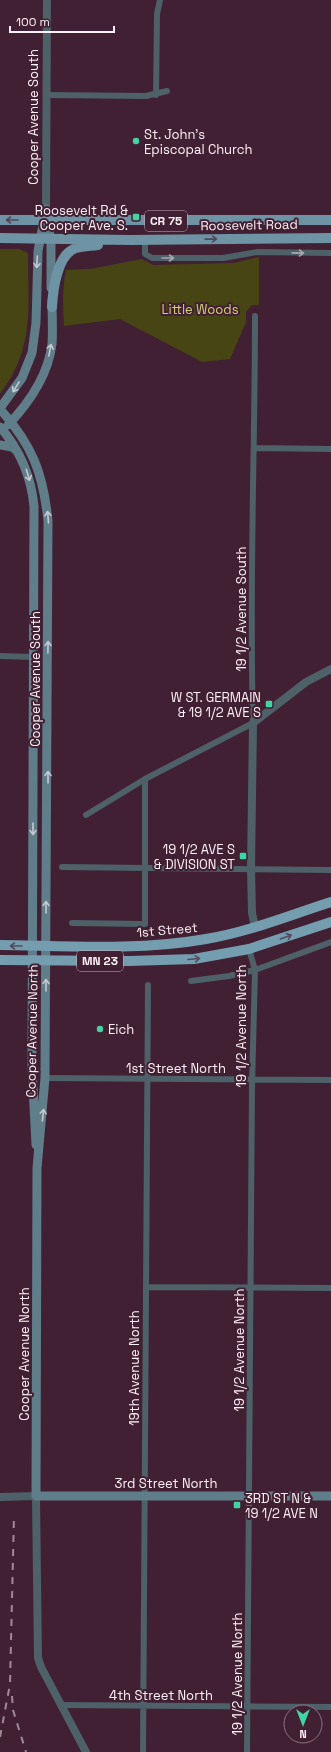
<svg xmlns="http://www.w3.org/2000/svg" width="331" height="1752" font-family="'Space Grotesk',sans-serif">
<rect width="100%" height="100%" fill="#402032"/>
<!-- green -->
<path fill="#484514" d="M0 249H19L28 253C28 307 35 348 0 394Z
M259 257V305H252L246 312V322L230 359 202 362 120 319 64 326C63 308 62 288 66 270L90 269 142 259 153 265 233 263Z"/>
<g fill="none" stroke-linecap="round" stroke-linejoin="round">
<!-- minor -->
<path stroke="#4e6068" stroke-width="6" d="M46 95 146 96 167 91
M156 95 157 14 160 0
M145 240V254L152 258H223L257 252 331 253
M255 448 331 449
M0 656 34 657
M86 815 145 779 253 723C249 587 255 451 255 316
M62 867 331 870
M72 923 145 924V779
M191 981 229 976 255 970 331 942
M45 1078 331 1080
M146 1287 331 1288
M62 1705 331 1707
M143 1752 148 985
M247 1752 252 1087 255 970 249 949"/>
<!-- tertiary -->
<path stroke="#4e6068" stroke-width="8" d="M46 209 47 0
M255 927 252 913 251 869 253 723 306 682 331 669
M0 1497 36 1496 38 1658 41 1667 86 1752"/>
<!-- secondary -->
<path stroke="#607d8a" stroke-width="9" d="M46 209 51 244V288
M0 408 22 378 32 353 36 323 38 251 45 215
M0 409C32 445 43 472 48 521L45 1078 37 1168 36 1496H331
M8 425C29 403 48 376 52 344 53 330 52 315 52 301
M0 427C20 450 31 476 34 506L32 1068 36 1145
M0 445 12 447 17 451"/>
<!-- primary -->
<path stroke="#6e93a4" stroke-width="10" d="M0 220H331
M0 238 130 240 331 238
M52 307C53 290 57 254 76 248 83 246 91 246 98 245"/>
<!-- trunk -->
<path stroke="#749db0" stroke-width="10" d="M0 945C68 946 138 951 206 939 249 932 290 915 331 902
M0 960 129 961 194 959 249 949 331 922"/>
<!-- rail -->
<path stroke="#a08a96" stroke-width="2" stroke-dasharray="7 7" stroke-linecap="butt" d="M12 1696 13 1710 26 1752
M0 1737 10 1684 14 1515"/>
</g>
<!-- one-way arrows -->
<defs><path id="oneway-shaft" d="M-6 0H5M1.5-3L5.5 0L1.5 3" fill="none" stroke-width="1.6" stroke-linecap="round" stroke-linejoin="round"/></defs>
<g stroke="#50485a">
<use href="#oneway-shaft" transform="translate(12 220) rotate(-180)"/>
<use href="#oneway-shaft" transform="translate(211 239) rotate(-1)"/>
</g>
<g stroke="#a6a8af">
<use href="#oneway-shaft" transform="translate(298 253) rotate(1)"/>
<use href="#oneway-shaft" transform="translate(168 258)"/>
</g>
<g stroke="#c6c8d0">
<use href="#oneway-shaft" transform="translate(37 262) rotate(93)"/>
<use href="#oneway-shaft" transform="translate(50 350) rotate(-79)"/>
<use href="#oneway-shaft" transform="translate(16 387) rotate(122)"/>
<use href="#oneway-shaft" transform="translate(28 475) rotate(73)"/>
<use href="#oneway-shaft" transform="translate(48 517) rotate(-94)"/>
<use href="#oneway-shaft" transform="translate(48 647) rotate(-89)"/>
<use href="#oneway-shaft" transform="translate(48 777) rotate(-90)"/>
<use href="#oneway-shaft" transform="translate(33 829) rotate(90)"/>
<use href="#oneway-shaft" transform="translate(46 907) rotate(-90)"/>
<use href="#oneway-shaft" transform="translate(46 985) rotate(-90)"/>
<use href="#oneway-shaft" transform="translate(43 1115) rotate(-84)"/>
</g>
<g stroke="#524c5e">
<use href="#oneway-shaft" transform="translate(286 937) rotate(-20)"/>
<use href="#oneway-shaft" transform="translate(16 946) rotate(-180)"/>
<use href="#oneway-shaft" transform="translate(194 959) rotate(-5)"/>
</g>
<!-- markers -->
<g fill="#3ed4a3" stroke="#402032" stroke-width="1.5">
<circle cx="136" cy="141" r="4"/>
<rect x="132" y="213" width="8" height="8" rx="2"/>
<rect x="265" y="700" width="8" height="8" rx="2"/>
<rect x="239" y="852" width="8" height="8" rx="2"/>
<circle cx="100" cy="1029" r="4"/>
<rect x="233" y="1501" width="8" height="8" rx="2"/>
</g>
<g text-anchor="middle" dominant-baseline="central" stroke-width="4" stroke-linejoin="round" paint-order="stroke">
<!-- shield labels -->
<g fill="#402032" stroke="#c4b2bb" stroke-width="1">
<rect x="145" y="211" width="42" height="20" rx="3"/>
<rect x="77" y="951" width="46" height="20" rx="3"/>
</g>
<g font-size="12" font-weight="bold" fill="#fdf0f6">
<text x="166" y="221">CR 75</text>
<text x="100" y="961">MN 23</text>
</g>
<!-- street labels -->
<g font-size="13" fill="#fdf0f6" stroke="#402032">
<text transform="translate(33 117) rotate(-90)">Cooper Avenue South</text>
<text transform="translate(249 225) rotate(-1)">Roosevelt Road</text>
<text transform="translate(241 609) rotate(-90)">19 1/2 Avenue South</text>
<text transform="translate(35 679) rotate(-90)">Cooper Avenue South</text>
<text transform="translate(167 930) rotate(-5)">1st Street</text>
<text transform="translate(241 1026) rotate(-90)">19 1/2 Avenue North</text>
<text transform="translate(32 1031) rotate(-89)">Cooper Avenue North</text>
<text x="176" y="1068">1st Street North</text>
<text transform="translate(239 1350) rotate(-90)">19 1/2 Avenue North</text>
<text transform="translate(24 1354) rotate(-90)">Cooper Avenue North</text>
<text transform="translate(134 1368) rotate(-90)">19th Avenue North</text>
<text x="166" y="1483">3rd Street North</text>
<text transform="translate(237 1674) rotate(-90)">19 1/2 Avenue North</text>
<text x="161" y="1695">4th Street North</text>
</g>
<!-- poi labels -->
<g font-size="13" fill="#fdf0f6" stroke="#402032" text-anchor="start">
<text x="144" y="134">St. John’s<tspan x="144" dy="15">Episcopal Church</tspan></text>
<text x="128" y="210" text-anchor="end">Roosevelt Rd &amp;<tspan x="128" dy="15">Cooper Ave. S.</tspan></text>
<text x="261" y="697" text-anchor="end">W ST. GERMAIN<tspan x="261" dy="15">&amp; 19 1/2 AVE S</tspan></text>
<text x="235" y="849" text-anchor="end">19 1/2 AVE S<tspan x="235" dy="15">&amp; DIVISION ST</tspan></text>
<text x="108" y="1029">Eich</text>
<text x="245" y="1498">3RD ST N &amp;<tspan x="245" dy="15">19 1/2 AVE N</tspan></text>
</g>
<!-- park labels -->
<g font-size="13" fill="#d3cf71" stroke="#402032">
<text x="200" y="309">Little Woods</text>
</g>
</g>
<!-- north arrow -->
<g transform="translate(303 1724) rotate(180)"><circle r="19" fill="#402032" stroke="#8c7380"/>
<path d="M0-3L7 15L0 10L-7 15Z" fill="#3ed4a3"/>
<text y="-6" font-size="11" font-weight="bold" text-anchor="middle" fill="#fdf0f6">N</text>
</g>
<!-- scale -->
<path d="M10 26v6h104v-6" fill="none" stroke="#fdf0f6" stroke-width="2"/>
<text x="16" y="26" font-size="12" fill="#fdf0f6" stroke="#402032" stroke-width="3" paint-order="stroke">100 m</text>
</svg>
